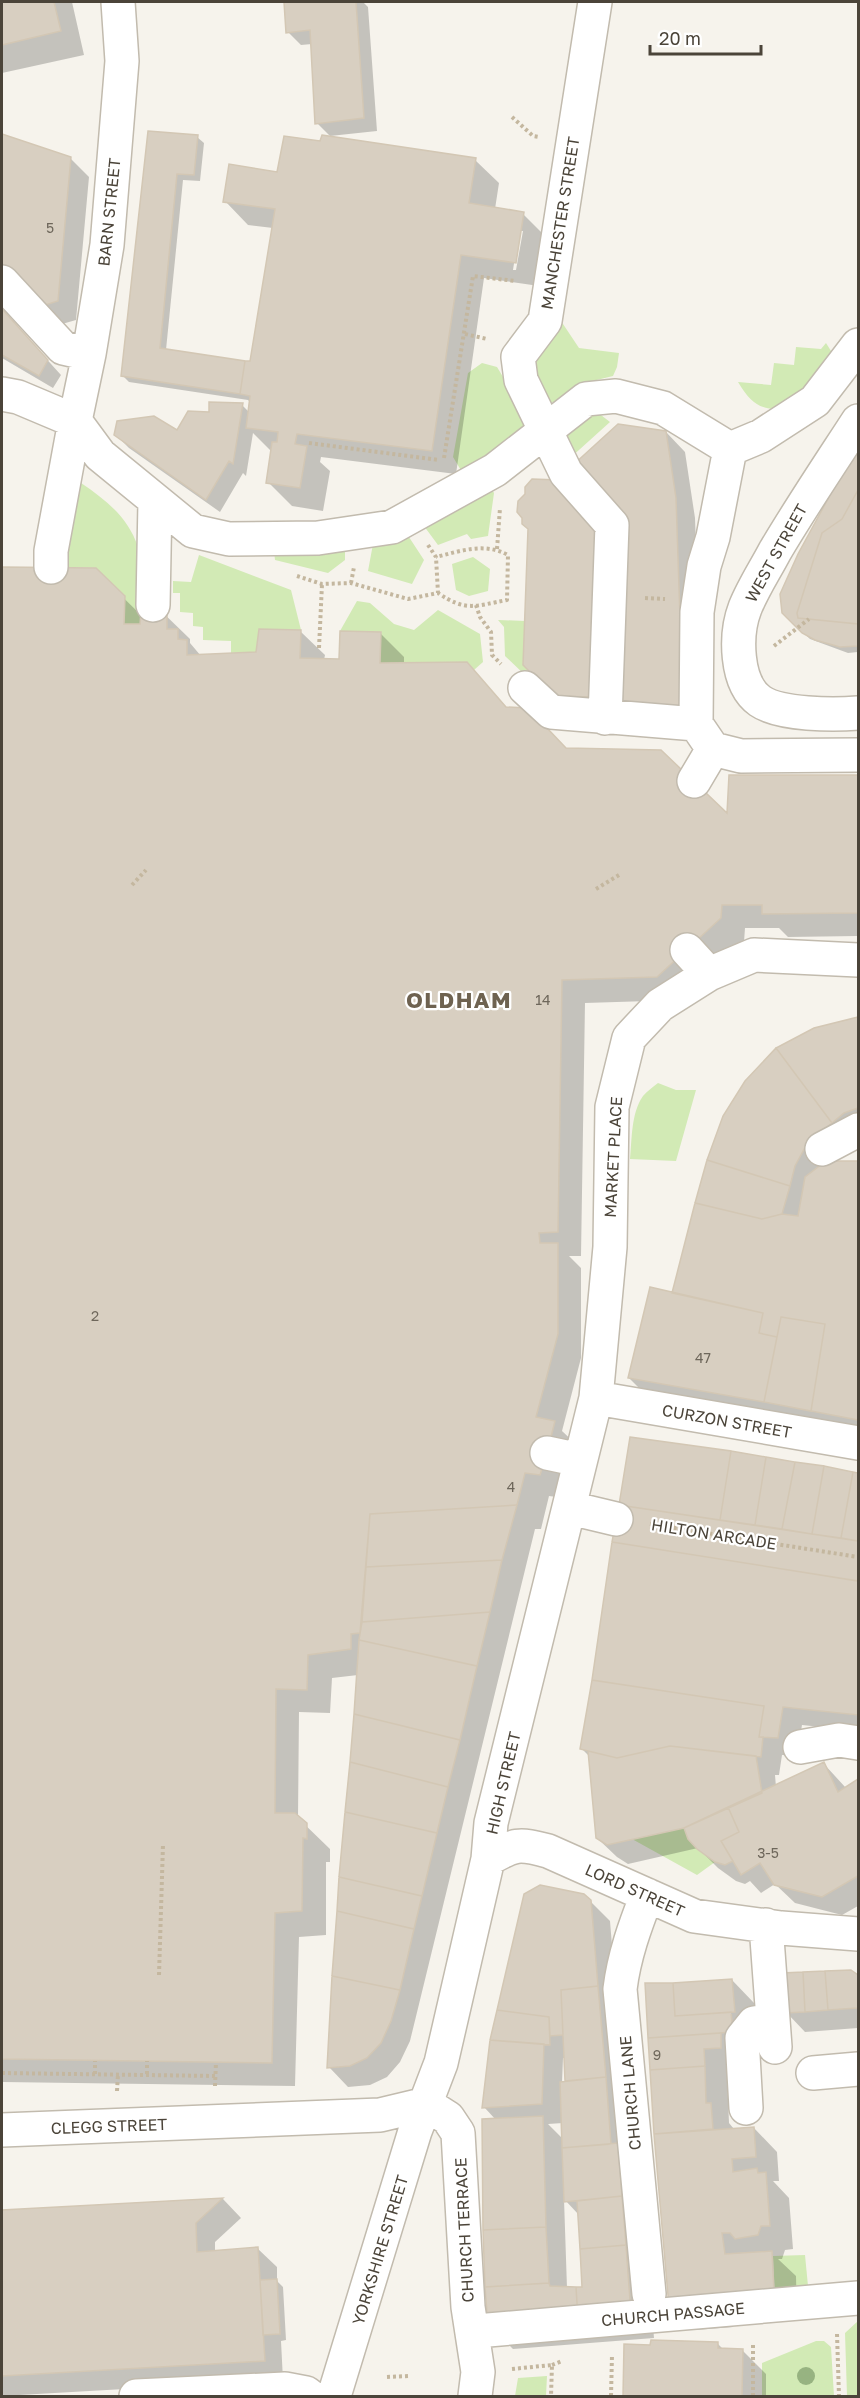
<svg xmlns="http://www.w3.org/2000/svg" width="860" height="2398" font-family="'Golos Text',sans-serif">
<rect width="100%" height="100%" fill="#f6f3ec"/>
<!-- green -->
<path fill="#d2eab5" d="M559 318 579 348 619 353 617 367 613 376 576 385 555 402H548L530 361Z
M826 343 836 359 791 410C762 410 753 407 738 382L771 385 774 363 794 365 796 347 821 349Z
M482 363 497 367 523 410 526 429 517 442 462 472 453 457 468 373Z
M597 412 610 422 569 459 560 430Z
M486 480 494 493 488 536 471 539 467 534 438 545 421 522Z
M81 483C106 500 128 517 138 547L140 624H124L125 596 96 568 69 567V550Z
M405 531 424 560 412 584 368 571 373 544Z
M345 550V560L328 573 275 560 274 551Z
M199 555 291 590 301 630 259 629 256 652 231 653V641L203 640V627L193 626V613L180 612V593H173V581L191 582Z
M473 557 490 569 488 591 469 596 456 590 452 564Z
M357 601 370 603 394 624 414 630 438 610 480 634 483 662 474 670 466 662 380 663 381 632 340 631Z
M498 620 525 621 523 664 531 672 527 677 505 656 504 627Z
M658 1083 676 1090H696L676 1161 630 1159C632 1139 631 1113 643 1096 647 1091 653 1087 658 1083Z
M684 1828C690 1844 701 1852 715 1862L697 1875 632 1839Z
M805 2255 808 2286 775 2296 773 2256Z
M858 2321V2396H847L845 2333Z
M816 2341H824L831 2347 834 2396H762V2363Z
M547 2376 546 2396H515L518 2378Z"/>
<!-- shadow -->
<path fill="#0003" fill-rule="evenodd" d="M2 2H72L84 55 2 73Z
M286 2H363L368 7 377 131 330 136 317 123 312 44 301 45 288 32Z
M150 133 197 137 204 143 200 181 183 180 166 350 251 363 273 228 248 225 225 201 279 173 475 160 499 183 495 209 523 214 547 238 539 286 484 278 456 474 321 457 320 462 330 471 323 511 292 506 268 482 272 452 253 433 246 476 243 473 220 512 129 448 115 434 178 432 211 414 242 405 249 412 251 403 248 400 129 382 123 376ZM519 231H523L516 270H513Z
M2 136 70 158 89 177 76 320 62 324 2 262Z
M2 310 61 375 53 388 2 358Z
M666 432 685 452 695 518 702 726 575 714 524 664 559 481Z
M858 453V652L848 653 810 639 783 613 836 487Z
M2 569 95 570 142 616 157 607 190 639V643L201 656 258 654 301 632 325 655 324 660H340L380 633 404 657V664H466L508 709 567 750 728 816 731 777 858 776V936L788 937 779 928H745L744 942 681 1000 585 1003 581 1256H569L581 1268V1358L562 1431 578 1446 564 1498 549 1496 541 1529H535L410 2041 400 2062 387 2077 370 2085 348 2087 329 2067 358 1675 332 1678 330 1713 299 1712 298 1818 330 1849V1862H326V1935L299 1937 295 2086 2 2082Z
M858 1019V1136L824 1163 858 1162V1435L648 1397 629 1378 814 1029Z
M824 1468 858 1475V1731L802 1725 797 1756 782 1755 779 1775H775L776 1787 824 1764 846 1788 858 1781V1906L842 1915 795 1903 775 1884 761 1893 750 1881 745 1884 736 1881 718 1868 698 1848 628 1864 617 1857 597 1838 590 1757 582 1749 621 1504Z
M590 1901 610 1921 617 2007 641 2168 654 2338 513 2349 489 2325 496 2120 484 2107ZM563 2058H565L567 2083H562ZM563 2123V2139L548 2124ZM564 2199 579 2215 584 2288H567Z
M851 1971 858 1978V2028L805 2032 786 2012Z
M732 1980 755 2004 758 2036 744 2072 727 2073 729 2123 734 2129 754 2128 777 2152 779 2181H773L789 2198 793 2249 785 2250 782 2259H778L796 2276 797 2317 733 2323V2327L695 2330 671 2306 655 2134 646 1985Z
M223 2199 241 2218 215 2242V2252L257 2248 277 2267V2281L283 2287 286 2340 281 2341 283 2380 2 2396V2212Z
M717 2343 724 2350H742L766 2374V2396H625L626 2346Z"/>
<!-- building -->
<path fill="#d8cfc1" stroke="#d3c7b4" stroke-width="1.5" d="M2 2H54L61 31 2 45Z
M284 2H356L364 118 315 124 310 30 286 33Z
M148 131 198 135 194 175 177 174 160 348 245 361 240 394 121 376Z
M2 134 71 157 58 301 42 306 2 264Z
M322 135 476 158 469 203 524 212 516 263 461 255 432 451 297 434 295 444 307 446 300 488 266 483 272 442H277L278 432 246 428 250 396 240 394 245 361H250L275 209 223 202 229 164 277 172 284 136 320 141Z
M2 309 48 360 39 376 2 355Z
M209 402 243 403 233 464 229 461 206 500 114 435 117 421 154 416 177 430 188 411 209 412Z
M618 424 666 431 676 498 683 706 618 709 626 522 573 465Z
M858 450V490L842 519 822 533 797 613 798 618 858 624V646L840 647 815 640 802 633 782 613 780 594 798 554 835 486Z
M532 479 559 480 601 527 593 697 554 696 523 665 528 529 522 524V518L517 512 518 501 525 494V487Z
M858 490V624L798 618 797 613 822 533 842 519Z
M2 567 96 568 125 596 124 624H140L141 614H167V629H178V639L187 640V655L256 652 259 629 301 630 300 658 339 659 340 631 381 632 380 663 467 662 506 707 528 708 566 748 661 750 727 813 729 775H858V913L762 914V905H722L721 918 657 977 562 980 558 1232 539 1233 540 1243H558V1334L536 1417 555 1421 547 1453 540 1475 525 1473 517 1505 370 1514 360 1633 351 1634V1649L308 1655 307 1690 276 1689 275 1813H295L307 1823V1839L303 1838 302 1911 275 1913 272 2063 2 2059Z
M858 1017V1108L844 1113 832 1123 776 1048 814 1028Z
M776 1048 832 1123 808 1142 795 1166 790 1186 707 1160 723 1116 745 1081Z
M707 1160 790 1186 782 1214 762 1219 695 1203Z
M826 1161H858V1420L811 1411 825 1324 781 1317 777 1337 759 1333 763 1313 672 1293 695 1203 762 1219 782 1214 798 1216 805 1177Z
M650 1287 763 1313 759 1333 777 1337 764 1402 628 1378Z
M781 1317 825 1324 811 1411 764 1402Z
M630 1437 731 1451 720 1520 619 1505Z
M731 1451 766 1457 755 1525 720 1520Z
M766 1457 795 1462 782 1529 755 1525Z
M795 1462 824 1466 812 1534 782 1529Z
M824 1466 853 1472 841 1538 812 1534Z
M853 1472 858 1473V1541L841 1538Z
M517 1505 502 1560 366 1567 370 1514Z
M619 1505 858 1541V1581L612 1542Z
M612 1542 858 1581V1715L783 1707 778 1738 759 1737 764 1706 592 1680Z
M502 1560 490 1612 362 1622 366 1567Z
M490 1612 477 1666 359 1640 362 1622Z
M359 1640 477 1666 460 1740 354 1714Z
M592 1680 764 1706 759 1737H763L761 1757 670 1746 617 1758 580 1749Z
M354 1714 460 1740 448 1787 350 1762Z
M670 1746 756 1756 762 1793 684 1828 607 1845 596 1838 588 1751 617 1758Z
M350 1762 448 1787 437 1833 345 1812Z
M824 1762 838 1792 858 1779V1876L822 1897 774 1885 760 1863 741 1875 721 1841 739 1832 728 1807Z
M728 1807 739 1832 721 1841 733 1861 725 1865 715 1862 697 1849 688 1839 684 1828Z
M345 1812 437 1833 422 1896 339 1877Z
M339 1877 422 1896 414 1929 337 1911Z
M540 1885 584 1894 591 1900 598 1986 561 1990 563 2035 550 2036 549 2017 497 2010 524 1894Z
M337 1911 414 1929 400 1990 332 1976Z
M851 1970 858 1975V2008L828 2010 825 1971Z
M825 1971 828 2010 805 2012 803 1972Z
M803 1972 805 2012 784 2013 782 1973Z
M332 1976 400 1990 391 2021 381 2043 367 2058 350 2066 327 2068Z
M732 1979 735 2012 675 2016 673 1983Z
M645 1983H673L675 2016 731 2012 733 2032 648 2038Z
M598 1986 606 2077 565 2081 561 1990Z
M497 2010 549 2017 550 2045 490 2040Z
M721 2033V2048L704 2049 705 2066 650 2070 648 2038Z
M490 2040 544 2044 542 2104 482 2108Z
M705 2066 706 2103H711L713 2129 654 2134 650 2070Z
M606 2077 611 2144 562 2148 560 2082Z
M543 2116 546 2227 483 2230 482 2119Z
M754 2127 756 2157 732 2159 733 2172 757 2168 758 2173 766 2172 770 2226H761L758 2235 735 2239 730 2233H722L725 2254 772 2251 774 2293 669 2307 654 2134Z
M618 2143 622 2196 564 2202 562 2148Z
M622 2196 626 2245 580 2249 577 2201Z
M223 2198 196 2223 197 2252 258 2247 265 2361 2 2376V2210Z
M546 2227 549 2283 485 2287 483 2230Z
M626 2245 631 2314 578 2319 576 2287H582L580 2249Z
M277 2279 280 2334 263 2335 260 2280Z
M549 2283 550 2286 576 2287 578 2319 488 2326 485 2287Z
M651 2340 718 2342V2348L743 2349 742 2396H623L624 2344 650 2345Z"/>
<g fill="none" stroke-linecap="round" stroke-linejoin="round">
<defs>
<path id="minor" d="M595 2 545 321 518 357 521 380 566 473 612 525 605 718
M2 282 63 348 89 354
M2 394 18 397 75 421 100 455 193 531 229 539 318 538 392 527 495 470 586 399 616 396 663 408 730 449
M858 421C830 464 801 507 775 551 765 570 753 588 745 608 735 634 735 683 760 701 780 715 834 715 858 713
M730 449 713 537 704 566 697 612 696 724 713 749 741 756 858 755
M730 449 761 436 815 401 858 345
M51 567V551L75 421 89 354 107 245 122 61 118 2
M153 605 155 501
M525 688 551 712 696 724
M694 781 713 749
M687 950 709 974
M822 1149 858 1130
M596 1398 858 1443
M547 1453 580 1460
M570 1508 616 1519
M800 1747 839 1740 858 1743
M488 1859C515 1844 518 1843 548 1851L694 1916 781 1928 858 1934
M647 1895C635 1926 624 1956 620 1989L649 2294
M766 1925 775 2047
M813 2073 858 2069
M426 2104 448 2118 458 2133 468 2307 478 2372 475 2396
M746 2108 742 2038 754 2023 773 2020
M2 2130 380 2115 426 2104
M488 2330 858 2298
M136 2396 285 2389 306 2393 310 2396
M334 2396 415 2131 441 2063 488 1859 491 1823 596 1398 610 1247 612 1107 629 1038 660 1005 709 974 754 955 858 960"/>
</defs>
<!-- minor casing -->
<use href="#minor" stroke="#c2bbae" stroke-width="36"/>
<!-- path -->
<path stroke="#c4b79f" stroke-width="4" stroke-dasharray="3 3" stroke-linecap="butt" d="M512 117 533 136 539 137
M465 334 487 339
M309 443 439 460
M444 458 473 276 515 281
M428 545 436 557 438 593
M497 549 500 508
M297 576 322 584 351 583 408 599 438 593C466 612 475 606 507 600L508 555C484 542 461 551 436 557
M351 583 354 567
M645 598 665 599
M476 605 480 617 491 632 492 655 501 664
M774 646 809 619
M319 648 322 584
M132 885 146 870
M596 889 619 875
M650 1524 858 1557
M159 1975 163 1844
M2 2073 215 2076
M95 2074V2061
M147 2074V2061
M215 2086 216 2062
M117 2091 118 2074
M837 2334 839 2396
M552 2365 562 2361
M512 2369 552 2365 551 2396
M387 2377 410 2376
M611 2396 612 2355
M753 2396V2343"/>
<!-- minor -->
<use href="#minor" stroke="#fff" stroke-width="33"/>
</g>
<!-- trees -->
<circle fill="#97b381" cx="806" cy="2376" r="9"/>
<g text-anchor="middle" dominant-baseline="central" stroke-width="4.5" stroke-linejoin="round" paint-order="stroke">
<!-- number labels -->
<g font-size="14" fill="#6e675b">
<text x="50" y="227">5</text>
<text x="543" y="999">14</text>
<text x="95" y="1315">2</text>
<text x="703" y="1357">47</text>
<text x="511" y="1486">4</text>
<text x="768" y="1852">3-5</text>
<text x="657" y="2054">9</text>
</g>
<!-- street labels -->
<g font-size="16" fill="#4b4439" stroke="#fff">
<text transform="translate(109 212) rotate(-84)">BARN STREET</text>
<text transform="translate(560 223) rotate(-81)">MANCHESTER STREET</text>
<text transform="translate(776 553) rotate(-61)">WEST STREET</text>
<text transform="translate(613 1157) rotate(-87)">MARKET PLACE</text>
<text transform="translate(727 1421) rotate(10)">CURZON STREET</text>
<text transform="translate(714 1534) rotate(9)">HILTON ARCADE</text>
<text transform="translate(503 1783) rotate(-77)">HIGH STREET</text>
<text transform="translate(635 1890) rotate(24)">LORD STREET</text>
<text transform="translate(630 2093) rotate(-95)">CHURCH LANE</text>
<text transform="translate(109 2126) rotate(-2)">CLEGG STREET</text>
<text transform="translate(464 2230) rotate(-93)">CHURCH TERRACE</text>
<text transform="translate(380 2250) rotate(-73)">YORKSHIRE STREET</text>
<text transform="translate(673 2314) rotate(-5)">CHURCH PASSAGE</text>
</g>
<!-- district labels -->
<g font-size="22" font-weight="bold" letter-spacing="1.5" fill="#6e6250" stroke="#fff">
<text x="459" y="999">OLDHAM</text>
</g>
</g>
<!-- border -->
<rect width="860" height="2398" fill="none" stroke="#4b4439" stroke-width="6"/>
<!-- scale -->
<path d="M650 45v9h111v-9" fill="none" stroke="#4b4439" stroke-width="3"/>
<text x="659" y="45" font-size="18" fill="#4b4439" stroke="#ffffff" stroke-width="4.5" paint-order="stroke">20 m</text>
</svg>
